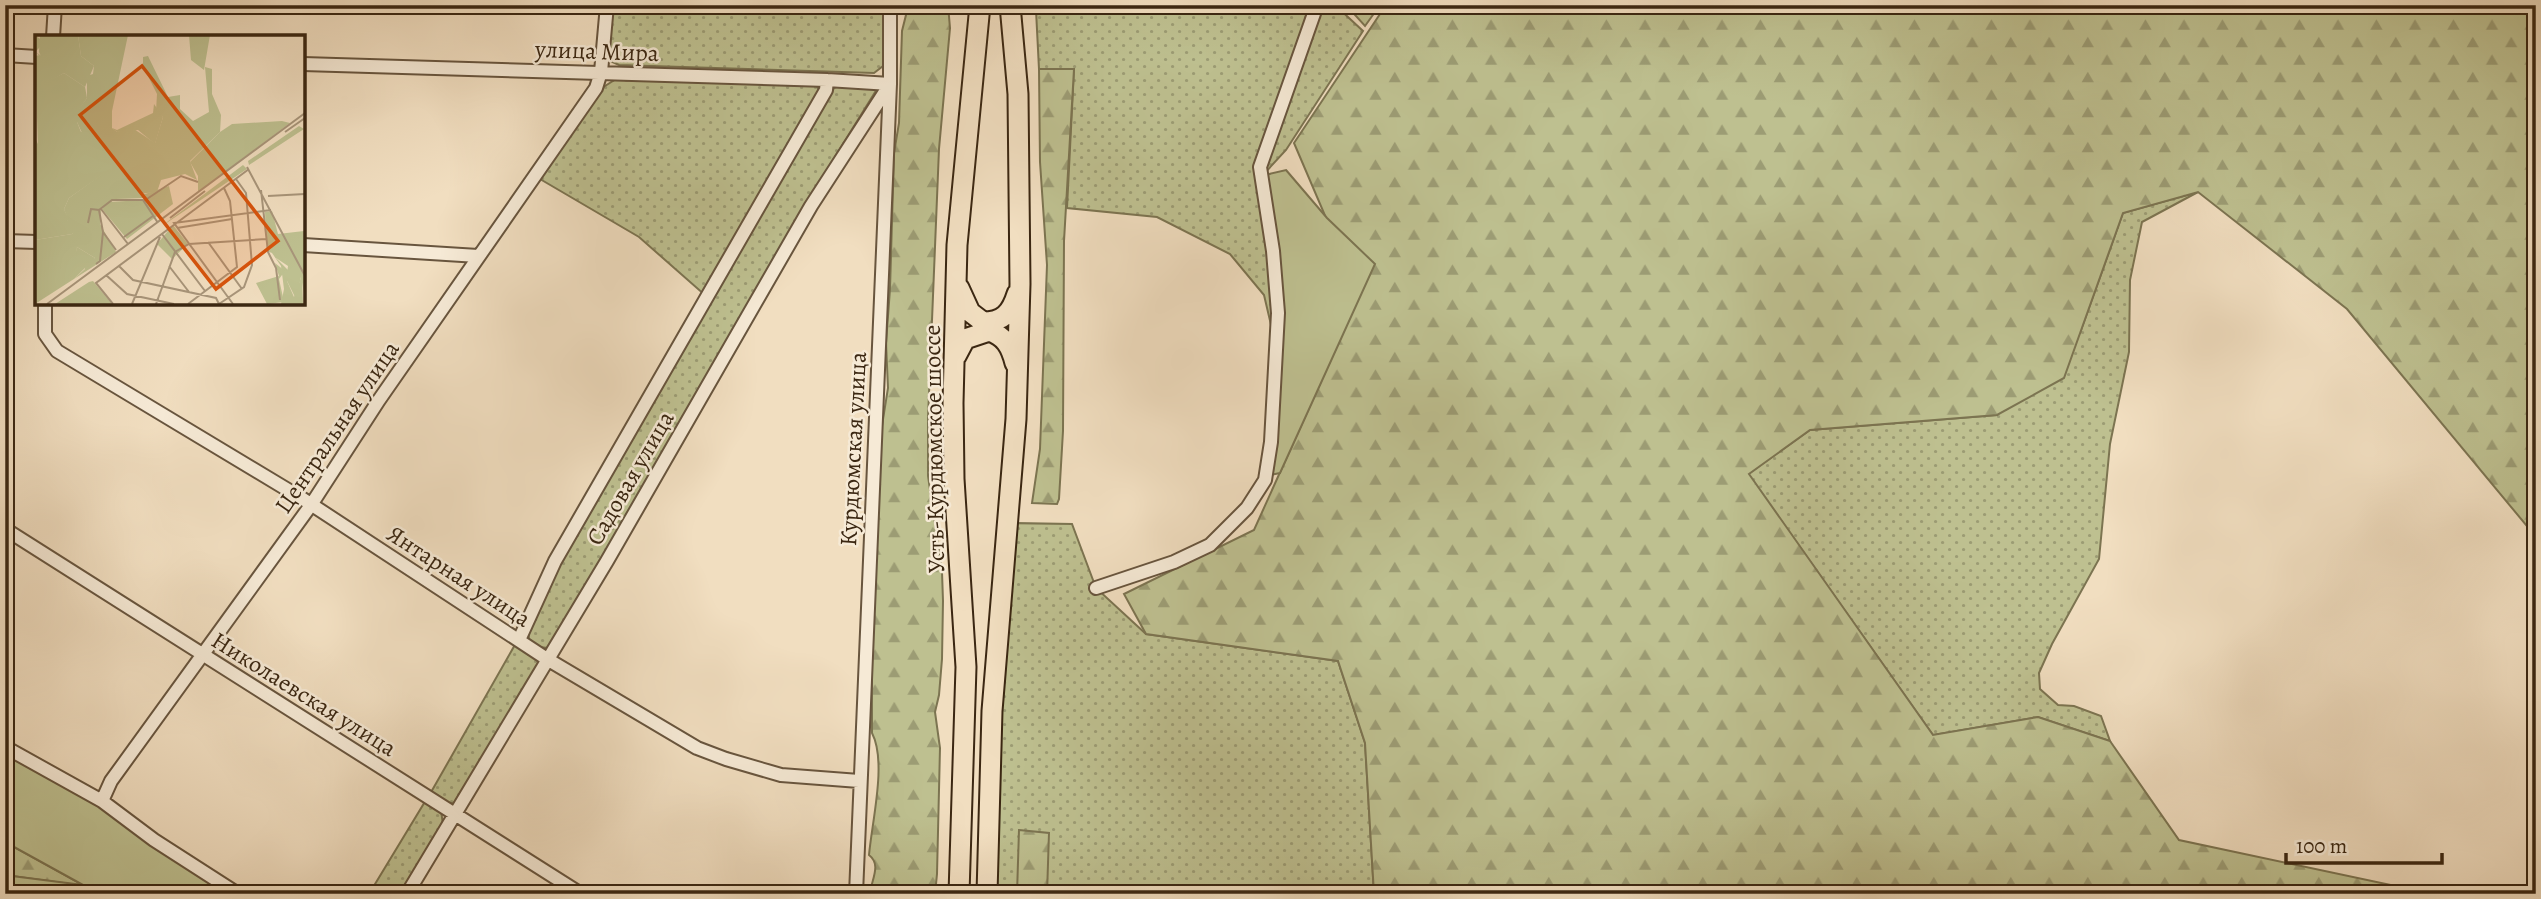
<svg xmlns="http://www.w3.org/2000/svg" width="2541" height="899" font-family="Alegreya,serif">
<defs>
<pattern id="grass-dots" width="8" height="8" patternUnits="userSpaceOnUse" patternTransform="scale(1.75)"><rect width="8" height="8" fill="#bec090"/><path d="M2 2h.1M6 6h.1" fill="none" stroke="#9c9c74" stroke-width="1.8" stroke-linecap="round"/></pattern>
<pattern id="forest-firs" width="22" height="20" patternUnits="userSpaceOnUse" patternTransform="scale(1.75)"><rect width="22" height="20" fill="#bec090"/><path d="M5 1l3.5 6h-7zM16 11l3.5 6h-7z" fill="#9c9c74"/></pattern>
</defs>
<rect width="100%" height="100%" fill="#f1dec0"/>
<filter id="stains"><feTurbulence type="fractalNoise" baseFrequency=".00286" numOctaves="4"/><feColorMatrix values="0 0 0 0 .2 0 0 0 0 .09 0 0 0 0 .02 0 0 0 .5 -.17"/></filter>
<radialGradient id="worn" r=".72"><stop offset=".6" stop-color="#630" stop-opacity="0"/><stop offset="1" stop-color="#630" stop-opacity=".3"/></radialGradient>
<!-- grass -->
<path fill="url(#grass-dots)" stroke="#7c7451" stroke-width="2" d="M611 5H883V66L874 73 619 65 610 61 606 55Z
M1074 5H1335L1363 31 1286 150 1262 176 1275 342 1264 295 1230 254 1157 217 1067 208 1074 69H1039L1036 10 1074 13Z
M616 79 817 86 820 92 706 296 639 237 540 179 602 88Z
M841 85 877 89 807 202 604 559 548 648 539 647 529 639 528 630 559 563 834 88Z
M2198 192 2142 222 2130 280 2129 352 2110 444 2099 559 2052 644 2039 673 2040 689 2058 705 2074 706 2101 716 2110 741 2038 717 1933 735 1748 474 1810 430 1997 415 2080 333 2123 213Z
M1008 523 1072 524 1096 588 1146 634 1338 661 1365 743 1374 894H987Z
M516 643 538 656 540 665 454 803 446 804 430 794Z
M426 800 441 810 443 825 404 894H369Z"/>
<!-- forest -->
<path fill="url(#forest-firs)" stroke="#7c7451" stroke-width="2" d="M911 5H948L950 28 939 149 928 418V476L942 572 943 601 942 659 939 695 935 712 940 748 937 874 935 894H870C871 880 882 865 869 855 872 821 887 762 872 733V658L880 438 888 388 886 343 890 289 894 153 899 123 902 31 907 11Z
M1037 5H1074V13L1036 10Z
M1386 5H2536V537L2347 309 2198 192 2123 213 2064 378 1997 415 1810 430 1749 474 1933 735 2038 717 2110 741 2179 840 2433 894H1374L1365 743 1338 661 1146 634 1124 594 1254 530 1374 264 1326 218 1294 143Z
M1039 69H1074L1064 241 1063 431 1059 499 1057 504 1032 503 1040 449 1047 265 1040 162Z
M1019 830 1049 833 1047 894H1017Z
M5 842 85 886 12 876 5 871Z"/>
<!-- garden -->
<path fill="#bec090" stroke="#7c7451" stroke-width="2" d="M1346 5H1380L1365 26Z
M1286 170 1327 218 1375 264 1280 473 1265 476 1275 342 1261 176Z
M5 750 105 809 234 894H5V871L12 876 83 885 5 842Z"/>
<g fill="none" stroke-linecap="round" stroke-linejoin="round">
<defs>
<path id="street" d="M53 37 55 5
M5 55 37 57
M303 64 827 80 890 84 811 206 607 561 407 894
M5 241 37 242
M303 245 478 256
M45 303V334L57 351 303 499 547 659 697 748 726 759 781 775 859 781
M5 529 581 894
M1096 588 1174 562 1210 545 1247 508 1265 480 1271 442 1278 313 1273 251 1260 167 1317 5
M519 640 555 561 826 90 827 80
M5 747 102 801 154 840 238 894
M102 801 111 781 311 505 379 400 596 88 601 72 607 5
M856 894 890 84V5"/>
<path id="primary" d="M959 288 970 312 983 322C1003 322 1011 313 1017 294
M956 356 965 339 989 331C1005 336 1011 347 1015 363
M959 894 966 667 954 479 953 403 957 245 980 5
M987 894 992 711 1016 419 1020 284 1018 94 1010 5"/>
</defs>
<!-- street casing -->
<use href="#street" stroke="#68553e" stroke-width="16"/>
<!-- primary casing -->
<use href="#primary" stroke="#3b2712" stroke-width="23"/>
<!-- street -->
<use href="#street" stroke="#f6ead6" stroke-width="12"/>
<!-- primary -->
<use href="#primary" stroke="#f1dec0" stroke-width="19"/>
</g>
<g text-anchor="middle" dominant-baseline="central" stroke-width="5" stroke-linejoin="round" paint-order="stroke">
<!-- street labels -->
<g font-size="24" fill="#3b2712" stroke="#f6ead6">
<text transform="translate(597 51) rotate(2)">улица Мира</text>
<text transform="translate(337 427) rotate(-56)">Центральная улица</text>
<text transform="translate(853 449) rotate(-87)">Курдюмская улица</text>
<text transform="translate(934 449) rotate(-91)">Усть-Курдюмское шоссе</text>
<text transform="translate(630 478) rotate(-60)">Садовая улица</text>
<text transform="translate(459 576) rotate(33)">Янтарная улица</text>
<text transform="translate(304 694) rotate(32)">Николаевская улица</text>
</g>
</g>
<!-- overview -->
<g transform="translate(35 35)">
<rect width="270" height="270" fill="#f1dec0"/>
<path d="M5 0H43L46 21 59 31 50 52 29 38 17 45 4 17ZM154 0H175L169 35 156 25ZM119 69 128 82 120 109 103 95 82 97 77 93 82 95 118 78ZM247 86 255 88 163 157V141L155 127 185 97 197 89ZM134 151 138 169 92 204 67 174 73 167 109 165 110 159ZM138 190 153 209 137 224 122 209Z" fill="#bec090"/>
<path d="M0 0 5 4 10 0 12 12 22 21 17 45 16 26 7 18 6 11 0 17ZM43 0H93L77 76V93L82 97 96 92 120 108 128 82 121 76 122 59 108 31V22L113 21 133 62 145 60V74L158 86 174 77 170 32 177 34V59L186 80 185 97 155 126 162 145 150 139 126 145 122 157 102 159 86 154 61 171 37 199 0 205V196L33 185 29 174 34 163 66 140 42 87V76L52 63V41L58 39 59 31 46 21ZM5 20V113H3L0 21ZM198 91H243L248 92 228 107 225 96H202ZM264 91 269 94 214 130 213 126ZM208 130 212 134 130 189 132 187ZM237 200 241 206V223L255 237 252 246 259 262 267 240 268 269H246L249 254 246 231 237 218ZM42 212 60 223 39 244 36 242Z" fill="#bec090"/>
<path d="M0 17 16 26 17 44 29 38 50 52 52 63 43 76 42 87 46 97 53 96 57 101 67 140 34 163 29 174 34 185 7 197 0 196V103L5 113V21ZM86 153 110 159 109 163 81 164 66 173 65 189 81 217 0 269V205L37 199 53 172ZM42 212 60 223 49 229 50 234 39 244ZM237 176 243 199 269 196V258L266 242 261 264 251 244 253 231 241 223 238 203 237 218 232 216 230 177ZM240 228 250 236 244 244 249 267 232 269 221 248 244 241ZM58 246 77 269H20L54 247Z" fill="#bec090" fill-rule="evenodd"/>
<path fill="none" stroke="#a8957a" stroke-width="2" d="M250 97 270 83M212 132 270 241M226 155 233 217 241 233 245 265M233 161 270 159M109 166 146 141 163 147M66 174 93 209M64 175 77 165H108L123 188M135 183 170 156M53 188 56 174 64 175 68 197 65 226 61 229M142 193 197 184M68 197 81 215M127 199 170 256M89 202 118 181M173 207 207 254M84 231 98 245 181 263 184 269M134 231 154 257M71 240 92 259 139 269M12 269 270 78M78 269 61 248 214 134M97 269 125 202M121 269 140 217 154 209 231 204M153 269 202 232 195 166 189 153M184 269 209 252 217 230 211 158 201 144M198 269 139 188 236 175"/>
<path fill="#d7540d" fill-opacity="0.15" stroke="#d7540d" stroke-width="3.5" d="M107 31 243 206 181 254 45 80Z"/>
<rect width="270" height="270" fill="none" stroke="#3b2712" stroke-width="3.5"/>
</g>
<!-- margin -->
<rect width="2541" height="899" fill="none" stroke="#f1dec0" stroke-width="28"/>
<rect x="7" y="7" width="2527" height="885" fill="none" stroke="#3b2712" stroke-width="3.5"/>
<rect x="14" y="14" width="2513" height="871" fill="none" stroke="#3b2712" stroke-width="2"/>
<!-- scale -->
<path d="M2286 853v10h156v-10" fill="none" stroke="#3b2712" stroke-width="3.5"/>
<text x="2296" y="853" font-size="21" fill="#3b2712" stroke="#f6ead6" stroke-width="5" paint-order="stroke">100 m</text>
<rect width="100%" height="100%" filter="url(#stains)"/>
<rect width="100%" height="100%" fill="url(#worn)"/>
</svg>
